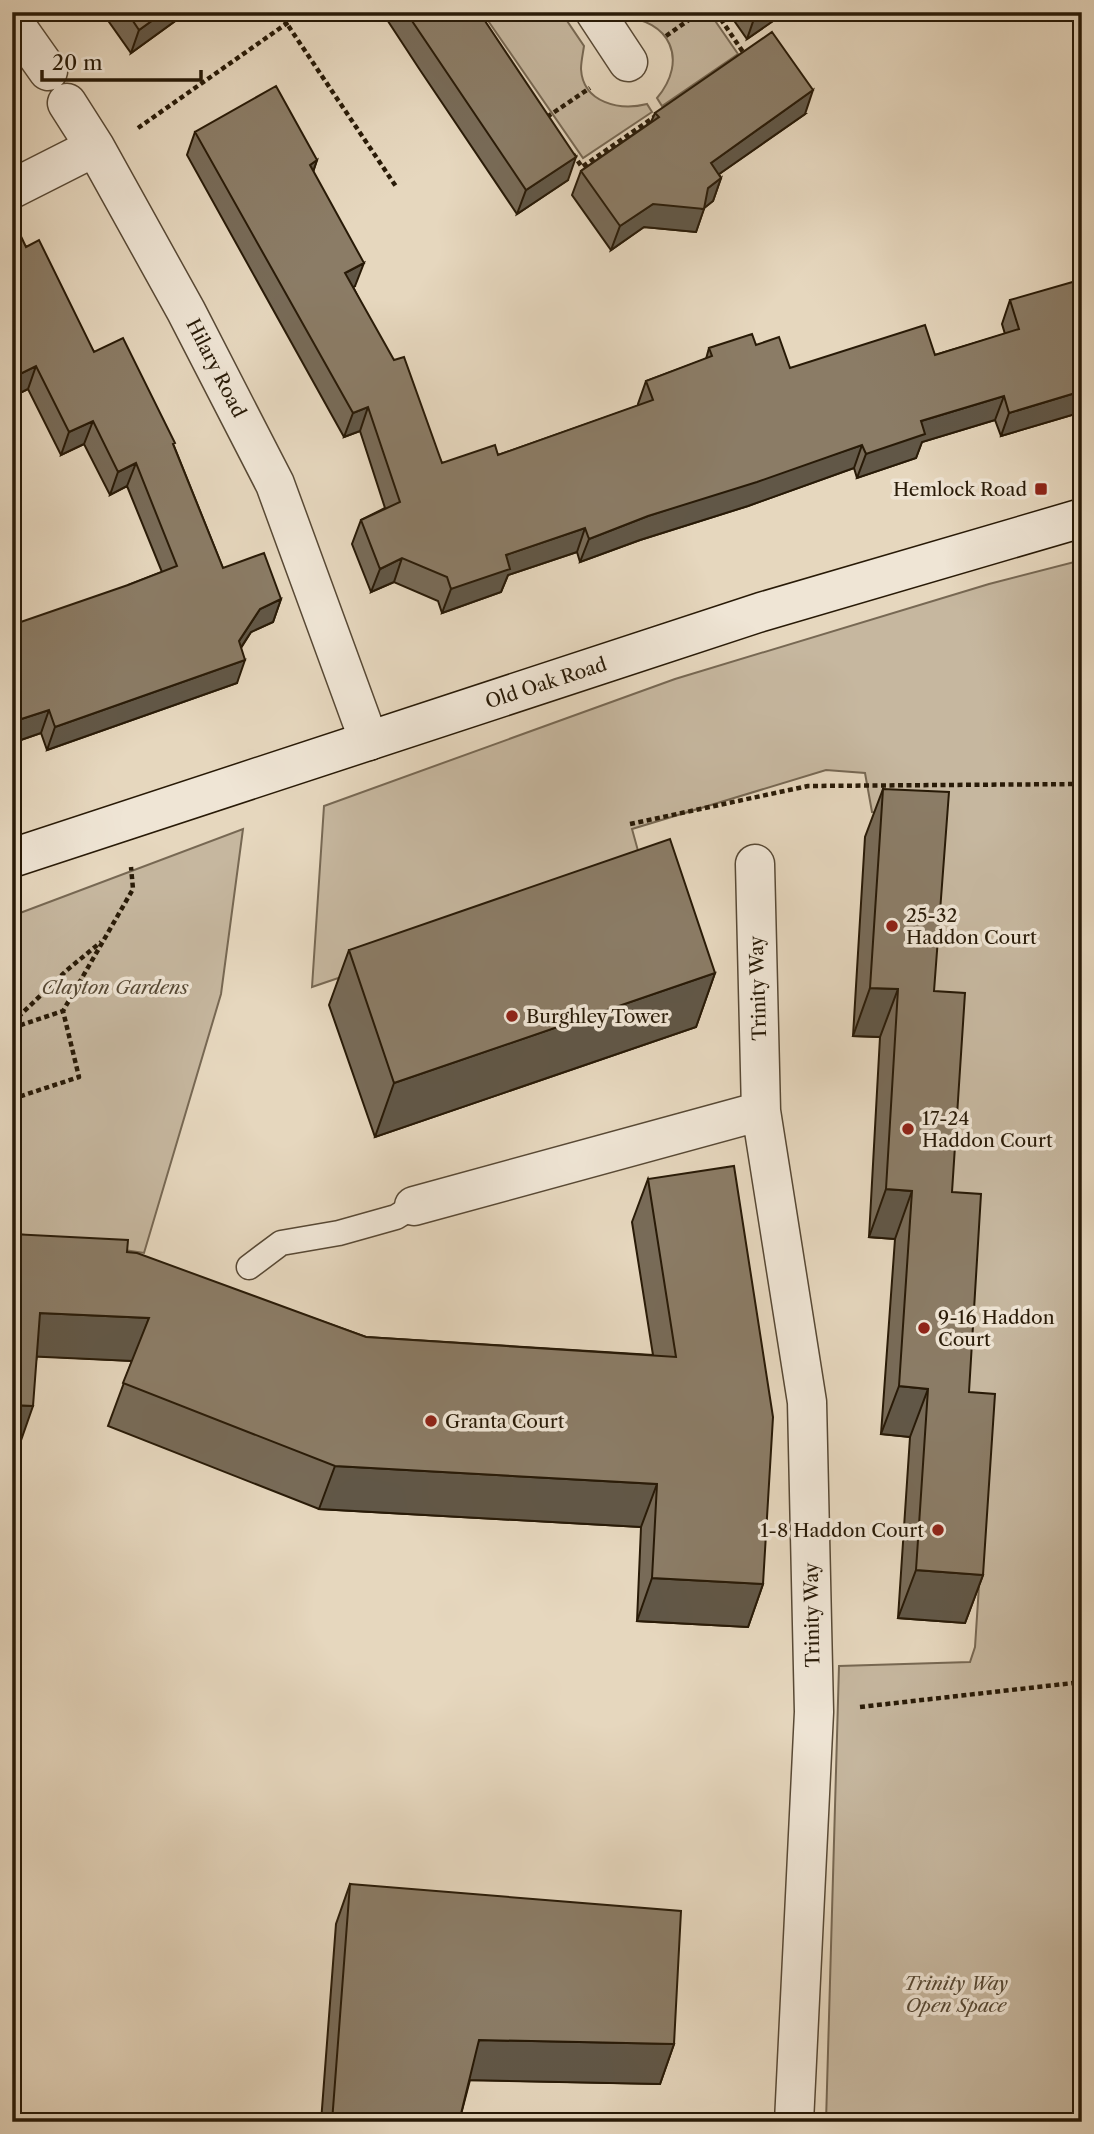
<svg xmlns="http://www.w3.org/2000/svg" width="1094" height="2134" font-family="'Libre Caslon Text',serif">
<rect width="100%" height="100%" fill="#e6d7be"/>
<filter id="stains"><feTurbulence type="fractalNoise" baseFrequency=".00286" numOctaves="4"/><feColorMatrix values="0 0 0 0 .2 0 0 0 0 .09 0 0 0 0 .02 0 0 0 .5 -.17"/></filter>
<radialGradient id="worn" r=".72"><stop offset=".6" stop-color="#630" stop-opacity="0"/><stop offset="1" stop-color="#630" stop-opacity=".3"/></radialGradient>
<!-- green -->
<path fill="#c6b79f" stroke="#776853" stroke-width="2" d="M482 12H561L584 46C583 53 581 62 581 69 583 103 620 111 647 104L652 112 583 158Z
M618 12H709L738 54 662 106 657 98C689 60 670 19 621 17Z
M1082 560V2122H826L839 1666 970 1662 975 1647 990 1416 959 1413 927 1015 939 816 872 812 865 773 826 770 632 829 645 876 561 902 312 987 324 806 675 679 989 584Z
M243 829 221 994 144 1253 12 1233V916Z"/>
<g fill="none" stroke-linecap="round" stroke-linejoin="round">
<defs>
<path id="lane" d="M249 1267 281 1243 339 1233 396 1217 414 1206"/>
<path id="street" d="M595 12 628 62
M12 20 48 71
M67 103 95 147 186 311 275 484 369 741
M12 189 95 147
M755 864 761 1111 807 1402 814 1712 794 2122
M414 1206 761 1111"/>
<path id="secondary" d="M12 858 761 612 1082 518"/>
</defs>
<!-- lane casing -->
<use href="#lane" stroke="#584935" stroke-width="27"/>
<!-- street casing -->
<use href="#street" stroke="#584935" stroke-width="41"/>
<!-- secondary casing -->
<use href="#secondary" stroke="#281a07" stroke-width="41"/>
<!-- path -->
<path stroke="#281a07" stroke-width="4.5" stroke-dasharray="5 3.5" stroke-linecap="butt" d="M279 12 397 188
M716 12 745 55
M666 36 700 12
M547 117 590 88
M138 128 303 12
M573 154 582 167 657 115
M630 824 808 786 1082 784
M12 1023 67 970 101 942
M12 1028 63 1011
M12 1099 79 1077 63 1011 133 889 131 867
M860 1707 1082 1682
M1082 2122V2121"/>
<!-- lane -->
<use href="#lane" stroke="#efe5d5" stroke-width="24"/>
<!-- street -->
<use href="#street" stroke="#efe5d5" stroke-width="38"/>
<!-- secondary -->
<use href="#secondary" stroke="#efe5d5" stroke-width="38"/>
</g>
<!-- wall -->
<path fill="#786b58" stroke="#281a07" stroke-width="2" d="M102 12H184L182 16 131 53Z
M382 12H479L568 180 517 214 420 70Z
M728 12H786L747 39Z
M655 113 805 114 719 174 721 178 713 201 704 208 696 232 644 227 611 250 572 195 581 171 651 122Z
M195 132 317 160 313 172 355 286 353 287 442 463 498 455 638 406V404L646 381 706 359 709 348 756 345 790 368 935 355 1005 334 1002 324 1010 300 1082 299V412L1001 436 995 420 922 442 916 458 857 478 854 468 748 506 640 540 580 562 577 552 508 575 501 592 442 613 438 601 394 582 371 592 352 544 361 520 385 508 360 431 344 437 187 155Z
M12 230 26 247 94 352 174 446 223 568 281 599 273 622 251 632 241 648 237 683 47 750 41 733 12 743 128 585 162 572 127 486 110 495 84 444 61 455 28 389 12 397Z
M883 789 934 991 969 1392 983 1575 965 1623 898 1618 910 1437 881 1434 895 1239 869 1237 880 1037 853 1036 865 837Z
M349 950 715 973 696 1027 375 1137 329 1005Z
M648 1179 763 1584 748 1627 637 1621 641 1527 319 1509 108 1426 132 1361 37 1356 18 1449H12V1234L127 1252 366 1337 653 1355 632 1222Z
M350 1884 674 2044 660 2084 470 2080 459 2122H321L336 1924Z"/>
<!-- shaded-wall -->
<path fill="#615747" stroke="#281a07" stroke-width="2" d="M164 12H184L182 16 131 53 139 30Z
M761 12H786L747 39 755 16Z
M813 90 805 114 702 186 711 163Z
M576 157 568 180 517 214 526 190Z
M317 160 309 184 310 165Z
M721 178 713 201 703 209H704L696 232 644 227 611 250 620 226 653 204 708 188Z
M364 263 355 286 336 297 345 273Z
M36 366 28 389 12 397V392L18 375Z
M1082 391V412L1001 436 1009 413Z
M1004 396 995 420 922 442 916 458 857 478 866 454 921 421Z
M368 407 360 431 344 437 353 413Z
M93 421 84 444 61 455 69 432Z
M862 445 854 468 748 506 640 540 580 562 589 539 648 516Z
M136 463 127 486 110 495 118 472Z
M585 528 577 552 508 575 501 592 442 613 451 589 506 555Z
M402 558 394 582 371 592 380 569Z
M281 599 273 622 251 632 230 664 239 641 260 609Z
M245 660 237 683 47 750 55 727Z
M49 710 41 733 12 743V722Z
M715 973 696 1027 375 1137 394 1083Z
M870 988 898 989 880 1037 853 1036Z
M886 1189 912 1191 895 1239 869 1237Z
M40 1313 149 1318 133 1361 24 1356Z
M899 1386 928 1389 910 1437 881 1434Z
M12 1405 33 1406 18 1449H12Z
M335 1466 657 1484 641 1527 319 1509Z
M916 1570 983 1575 965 1623 898 1618Z
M652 1578 763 1584 748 1627 637 1621Z
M479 2040 674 2044 660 2084 465 2080Z"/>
<!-- building -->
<path fill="#8b7c66" stroke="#281a07" stroke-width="2" d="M127 12H164L139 30Z
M406 12H479L576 157 526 190Z
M772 32 813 90 711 163 721 178 708 188 704 209 653 204 620 226 581 171 659 117 655 113Z
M276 86 317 160 310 165 364 263 345 273 394 360 404 357 442 463 495 445 498 455 653 400 646 381 712 356 709 348 752 334 756 345 779 337 790 368 925 325 935 355 1019 329 1010 300 1076 281 1082 299V391L1009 413 1004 396 921 421 925 434 866 454 862 445 757 482 648 516 589 539 585 528 506 555 510 569 451 589 447 577 402 558 380 569 361 520 400 502 368 407 353 413 195 132Z
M17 228 26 247 39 240 94 352 123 338 175 443 173 444 223 568 264 553 281 599 260 609 239 641 245 660 55 727 49 710 12 722V625L128 585 177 566 136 463 118 472 93 421 69 432 36 366 18 375 12 363V230Z
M883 789 949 792 934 991 965 993 952 1192 981 1194 969 1392 995 1394 983 1575 916 1570 928 1389 899 1386 912 1191 886 1189 898 989 870 988Z
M670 839 715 973 394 1083 349 950Z
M734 1166 773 1417 763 1584 652 1578 657 1484 335 1466 123 1383 149 1318 40 1313 33 1406 12 1405V1234L128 1240 127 1252 137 1253 366 1337 676 1357 648 1179Z
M350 1884 681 1911 674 2044 479 2040 459 2122H332Z"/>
<!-- markers -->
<g fill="#8f2418" stroke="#efe5d5" stroke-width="2.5">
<rect x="1034" y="482" width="14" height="14" rx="3.5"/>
<circle cx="892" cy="926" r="7"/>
<circle cx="512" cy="1016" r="7"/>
<circle cx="908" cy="1129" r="7"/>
<circle cx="924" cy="1328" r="7"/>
<circle cx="431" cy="1421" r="7"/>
<circle cx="938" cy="1530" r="7"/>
</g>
<g text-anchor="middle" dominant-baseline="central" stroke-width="7" stroke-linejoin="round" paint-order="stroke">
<!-- street labels -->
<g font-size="19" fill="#281a07" stroke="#efe5d5">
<text transform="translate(216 368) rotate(63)">Hilary Road</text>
<text transform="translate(546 683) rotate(-18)">Old Oak Road</text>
<text transform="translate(758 988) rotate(-92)">Trinity Way</text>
<text transform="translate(812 1615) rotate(-91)">Trinity Way</text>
</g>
<!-- poi labels -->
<g font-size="19" fill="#281a07" stroke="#efe5d5" text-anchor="start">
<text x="1027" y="489" text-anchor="end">Hemlock Road</text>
<text x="906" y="915">25-32<tspan x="906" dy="22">Haddon Court</tspan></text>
<text x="526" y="1016">Burghley Tower</text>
<text x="922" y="1118">17-24<tspan x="922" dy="22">Haddon Court</tspan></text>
<text x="938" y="1317">9-16 Haddon<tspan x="938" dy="22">Court</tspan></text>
<text x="445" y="1421">Granta Court</text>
<text x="924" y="1530" text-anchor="end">1-8 Haddon Court</text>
</g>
<!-- park labels -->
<g font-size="19" font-style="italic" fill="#574935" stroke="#efe5d5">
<text x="115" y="987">Clayton Gardens</text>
<text x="956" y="1983">Trinity Way<tspan x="956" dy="22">Open Space</tspan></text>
</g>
</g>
<!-- margin -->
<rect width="1094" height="2134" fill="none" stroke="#e6d7be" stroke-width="42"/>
<rect x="14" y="14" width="1066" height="2106" fill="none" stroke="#281a07" stroke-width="3.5"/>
<rect x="21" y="21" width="1052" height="2092" fill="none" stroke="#281a07" stroke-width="2"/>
<!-- scale -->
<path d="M42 70v10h159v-10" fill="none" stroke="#281a07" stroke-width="3.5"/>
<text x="52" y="70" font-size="21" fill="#281a07" stroke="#efe5d5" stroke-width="5" paint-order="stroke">20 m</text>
<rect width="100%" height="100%" filter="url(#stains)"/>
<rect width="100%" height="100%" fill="url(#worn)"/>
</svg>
